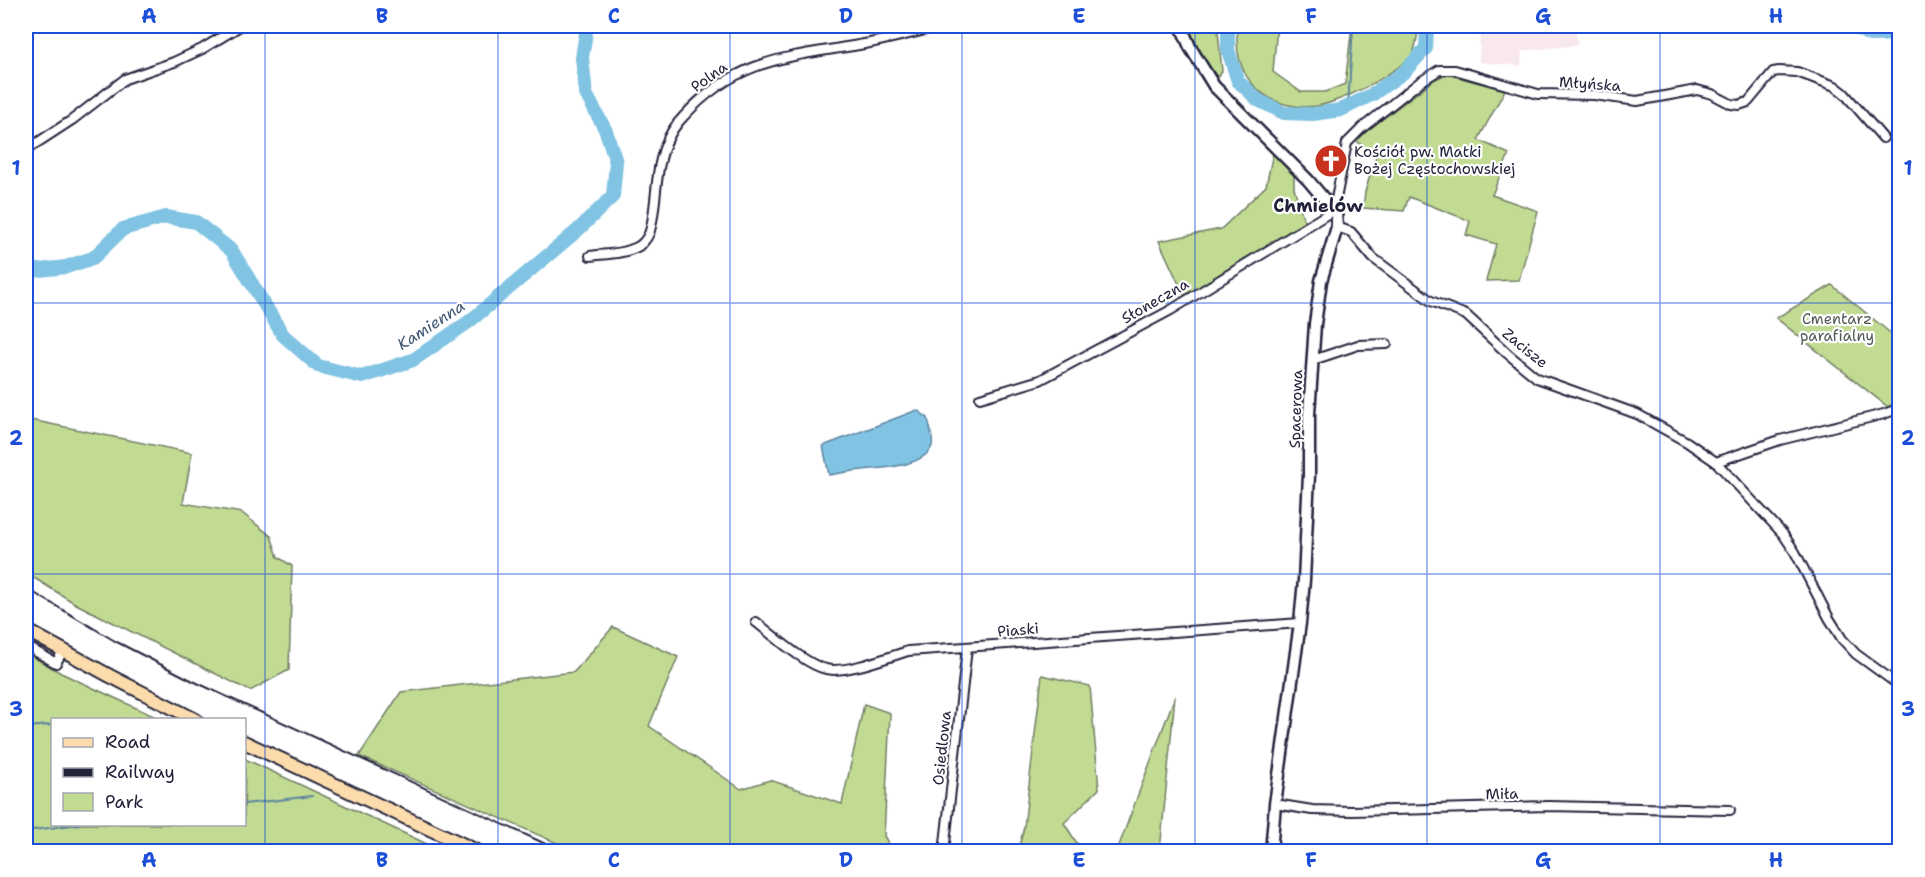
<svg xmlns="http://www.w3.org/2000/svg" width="1925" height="877" font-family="'Shantell Sans',sans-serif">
<rect width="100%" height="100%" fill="#fff"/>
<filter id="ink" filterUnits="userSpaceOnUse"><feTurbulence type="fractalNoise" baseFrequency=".0167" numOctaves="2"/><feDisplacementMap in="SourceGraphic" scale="12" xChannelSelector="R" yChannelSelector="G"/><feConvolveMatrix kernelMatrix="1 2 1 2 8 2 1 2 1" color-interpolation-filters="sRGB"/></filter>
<g filter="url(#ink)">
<!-- built -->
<path fill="#f8e7ef" d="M1493 26H1575L1578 45 1522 51 1521 66 1479 62 1480 32 1487 30Z"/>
<!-- green -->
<path fill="#c1db92" stroke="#727e66" stroke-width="1.5" d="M1187 26H1219L1218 31 1222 71 1218 78 1206 62Z
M1238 26H1277L1273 72 1301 92H1325L1345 84 1352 26H1419C1417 34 1417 44 1413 53 1408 62 1394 70 1385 76 1369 87 1335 103 1317 106 1266 112 1230 77 1238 26Z
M1446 74 1505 90 1478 140 1509 154 1492 195 1538 211 1519 280 1486 281 1496 244 1466 235 1470 221 1409 197 1404 211 1363 208 1365 192 1376 156 1355 140 1434 80Z
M1273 153 1294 174V188L1305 224 1185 297 1159 241 1221 229 1266 186Z
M1832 285 1899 340V401L1888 407 1776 318Z
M26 419 192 453 183 503 242 513 271 536 278 557 292 566 289 670 250 691 76 604 26 573Z
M613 627 678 657 649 726 741 789 770 780 842 804 864 704 890 713 884 836 893 851H575L359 756 401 692 574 672Z
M26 653 61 673 160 719 52 720V824H244L245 759 442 851H26Z
M1042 675 1090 686 1099 789 1064 823 1082 851H1018L1024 827Z
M1175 696 1160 851H1117Z"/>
<!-- water -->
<path fill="#81c3e2" stroke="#5b839f" stroke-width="1.5" d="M917 410 928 418C929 426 934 438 932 446 924 467 881 468 862 470 851 471 840 473 829 475L823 446Z"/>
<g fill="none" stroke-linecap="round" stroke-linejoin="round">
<!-- stream -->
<path stroke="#5b839f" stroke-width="2" d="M1348 107 1353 26
M128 720 142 718
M26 727 52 725
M244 804 312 796
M26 831 80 824"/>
<!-- river -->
<path stroke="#81c3e2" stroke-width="14" d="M1228 26V50L1238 81 1258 100 1284 113 1313 114 1341 110 1373 94 1404 72 1426 48 1427 26
M1852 26 1870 35 1900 34
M26 270 31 271 66 267 93 258 123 229 166 217 196 222 232 251 283 335 318 366 362 377 413 360 470 321 578 230 613 196 616 162 606 131 586 94 582 58 587 26"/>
<defs>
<path id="street" d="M26 150 72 120 125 79 174 62 202 49 240 26
M1337 227 1351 232 1373 258 1431 301 1466 315 1508 354 1537 378 1637 414 1687 442 1716 462 1783 534 1795 552 1829 618 1842 639 1856 654 1900 686
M590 256C605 254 625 254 639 246 645 242 650 234 651 227 657 200 655 172 665 146 669 135 676 124 684 116 740 55 795 57 870 43 894 38 918 32 941 26
M1313 360 1358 345 1387 344
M980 398 1040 380 1171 310 1329 213 1334 209 1347 143 1362 128 1420 82 1439 70H1455L1538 94 1594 95 1637 101 1697 90 1712 94 1731 104 1739 105 1748 102 1773 72 1779 71 1797 72 1835 86 1844 93 1883 138
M1716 462 1780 440 1884 414 1900 408
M756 622C773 635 806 665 826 669 845 674 888 657 908 651L1300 623
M26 646 56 663 63 651
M1275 804 1312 810 1352 811 1549 806 1730 810
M944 852 967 648"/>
<path id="secondary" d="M1181 26 1190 47 1214 86 1308 180 1336 213 1337 227 1321 281 1315 324 1309 414V475L1304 580 1300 623 1275 804 1271 852"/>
<path id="primary" d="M26 630 110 676 196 720
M244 742 479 852"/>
</defs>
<!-- street casing -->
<use href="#street" stroke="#22223b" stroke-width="12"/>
<!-- secondary casing -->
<use href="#secondary" stroke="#22223b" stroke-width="15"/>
<!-- primary casing -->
<use href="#primary" stroke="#22223b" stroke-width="16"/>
<!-- street -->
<use href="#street" stroke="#fff" stroke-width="8"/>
<!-- secondary -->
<use href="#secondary" stroke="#fff" stroke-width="10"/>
<!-- primary -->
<use href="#primary" stroke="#fcdcac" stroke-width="12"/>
<!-- rail -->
<path stroke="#22223b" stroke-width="2" d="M26 588 115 641 193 681 563 852"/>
</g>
</g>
<!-- grid -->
<path fill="none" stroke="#1d4ed8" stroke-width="1.5" stroke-opacity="0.55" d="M265 26V852M498 26V852M730 26V852M962 26V852M1195 26V852M1427 26V852M1660 26V852M26 303H1900M26 574H1900"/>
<!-- icons -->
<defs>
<symbol id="church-disc" viewBox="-11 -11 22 22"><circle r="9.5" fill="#c8321e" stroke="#fff"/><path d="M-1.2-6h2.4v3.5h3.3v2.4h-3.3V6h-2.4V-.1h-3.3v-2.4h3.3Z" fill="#fff"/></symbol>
</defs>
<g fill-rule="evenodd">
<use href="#church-disc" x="1312" y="142" width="38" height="38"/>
</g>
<g text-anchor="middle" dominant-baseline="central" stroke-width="4.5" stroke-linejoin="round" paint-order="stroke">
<!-- street labels -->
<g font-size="15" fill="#22223b" stroke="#fff">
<text transform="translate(709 77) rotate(-36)">Polna</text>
<text transform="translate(1590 84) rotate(4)">Młyńska</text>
<text transform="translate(1155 301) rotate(-30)">Słoneczna</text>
<text transform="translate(1525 348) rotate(39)">Zacisze</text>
<text transform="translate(1296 409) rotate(-88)">Spacerowa</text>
<text transform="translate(1018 630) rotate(-5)">Piaski</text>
<text transform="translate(942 748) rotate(-84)">Osiedlowa</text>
<text transform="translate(1502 794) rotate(-1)">Miła</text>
</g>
<!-- poi labels -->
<g font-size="15" fill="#22223b" stroke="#fff" text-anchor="start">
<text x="1354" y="152">Kościół pw. Matki<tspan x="1354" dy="17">Bożej Częstochowskiej</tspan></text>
</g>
<!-- park labels -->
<g font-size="15" fill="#525a55" stroke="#fff">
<text x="1837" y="319">Cmentarz<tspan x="1837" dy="17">parafialny</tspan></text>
</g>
<!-- water labels -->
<g font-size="16" font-style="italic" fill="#435a75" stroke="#fff">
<text transform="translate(431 325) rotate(-33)">Kamienna</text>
</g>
<!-- quarter labels -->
<g font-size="18" font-weight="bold" fill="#22223b" stroke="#fff">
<text x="1318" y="206">Chmielów</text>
</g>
</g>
<!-- margin -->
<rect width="1925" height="877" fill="none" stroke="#fff" stroke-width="66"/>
<!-- legend -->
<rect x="51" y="718" width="195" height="108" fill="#ffffff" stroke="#a7a7b1" stroke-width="1.5"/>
<rect x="63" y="738" width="30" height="9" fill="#fcdcac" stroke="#a7a7b1" stroke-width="1.5"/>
<text x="105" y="748" font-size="18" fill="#22223b">Road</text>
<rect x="63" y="768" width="30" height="9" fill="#22223b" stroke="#a7a7b1" stroke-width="1.5"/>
<text x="105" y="778" font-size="18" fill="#22223b">Railway</text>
<rect x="63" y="793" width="30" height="18" fill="#c1db92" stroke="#a7a7b1" stroke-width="1.5"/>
<text x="105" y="808" font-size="18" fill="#22223b">Park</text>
<rect x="33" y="33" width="1859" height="811" fill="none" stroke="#1d4ed8" stroke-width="2"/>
<g font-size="20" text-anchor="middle" font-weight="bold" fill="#1d4ed8">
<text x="149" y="23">A</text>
<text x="382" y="23">B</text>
<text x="614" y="23">C</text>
<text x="846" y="23">D</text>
<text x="1079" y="23">E</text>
<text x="1311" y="23">F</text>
<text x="1543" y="23">G</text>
<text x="1776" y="23">H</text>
<text x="16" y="175">1</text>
<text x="1908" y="175">1</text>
<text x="16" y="445">2</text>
<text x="1908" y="445">2</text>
<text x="16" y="716">3</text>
<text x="1908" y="716">3</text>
<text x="149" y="867">A</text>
<text x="382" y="867">B</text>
<text x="614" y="867">C</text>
<text x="846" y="867">D</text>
<text x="1079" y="867">E</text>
<text x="1311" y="867">F</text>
<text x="1543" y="867">G</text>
<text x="1776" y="867">H</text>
</g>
</svg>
